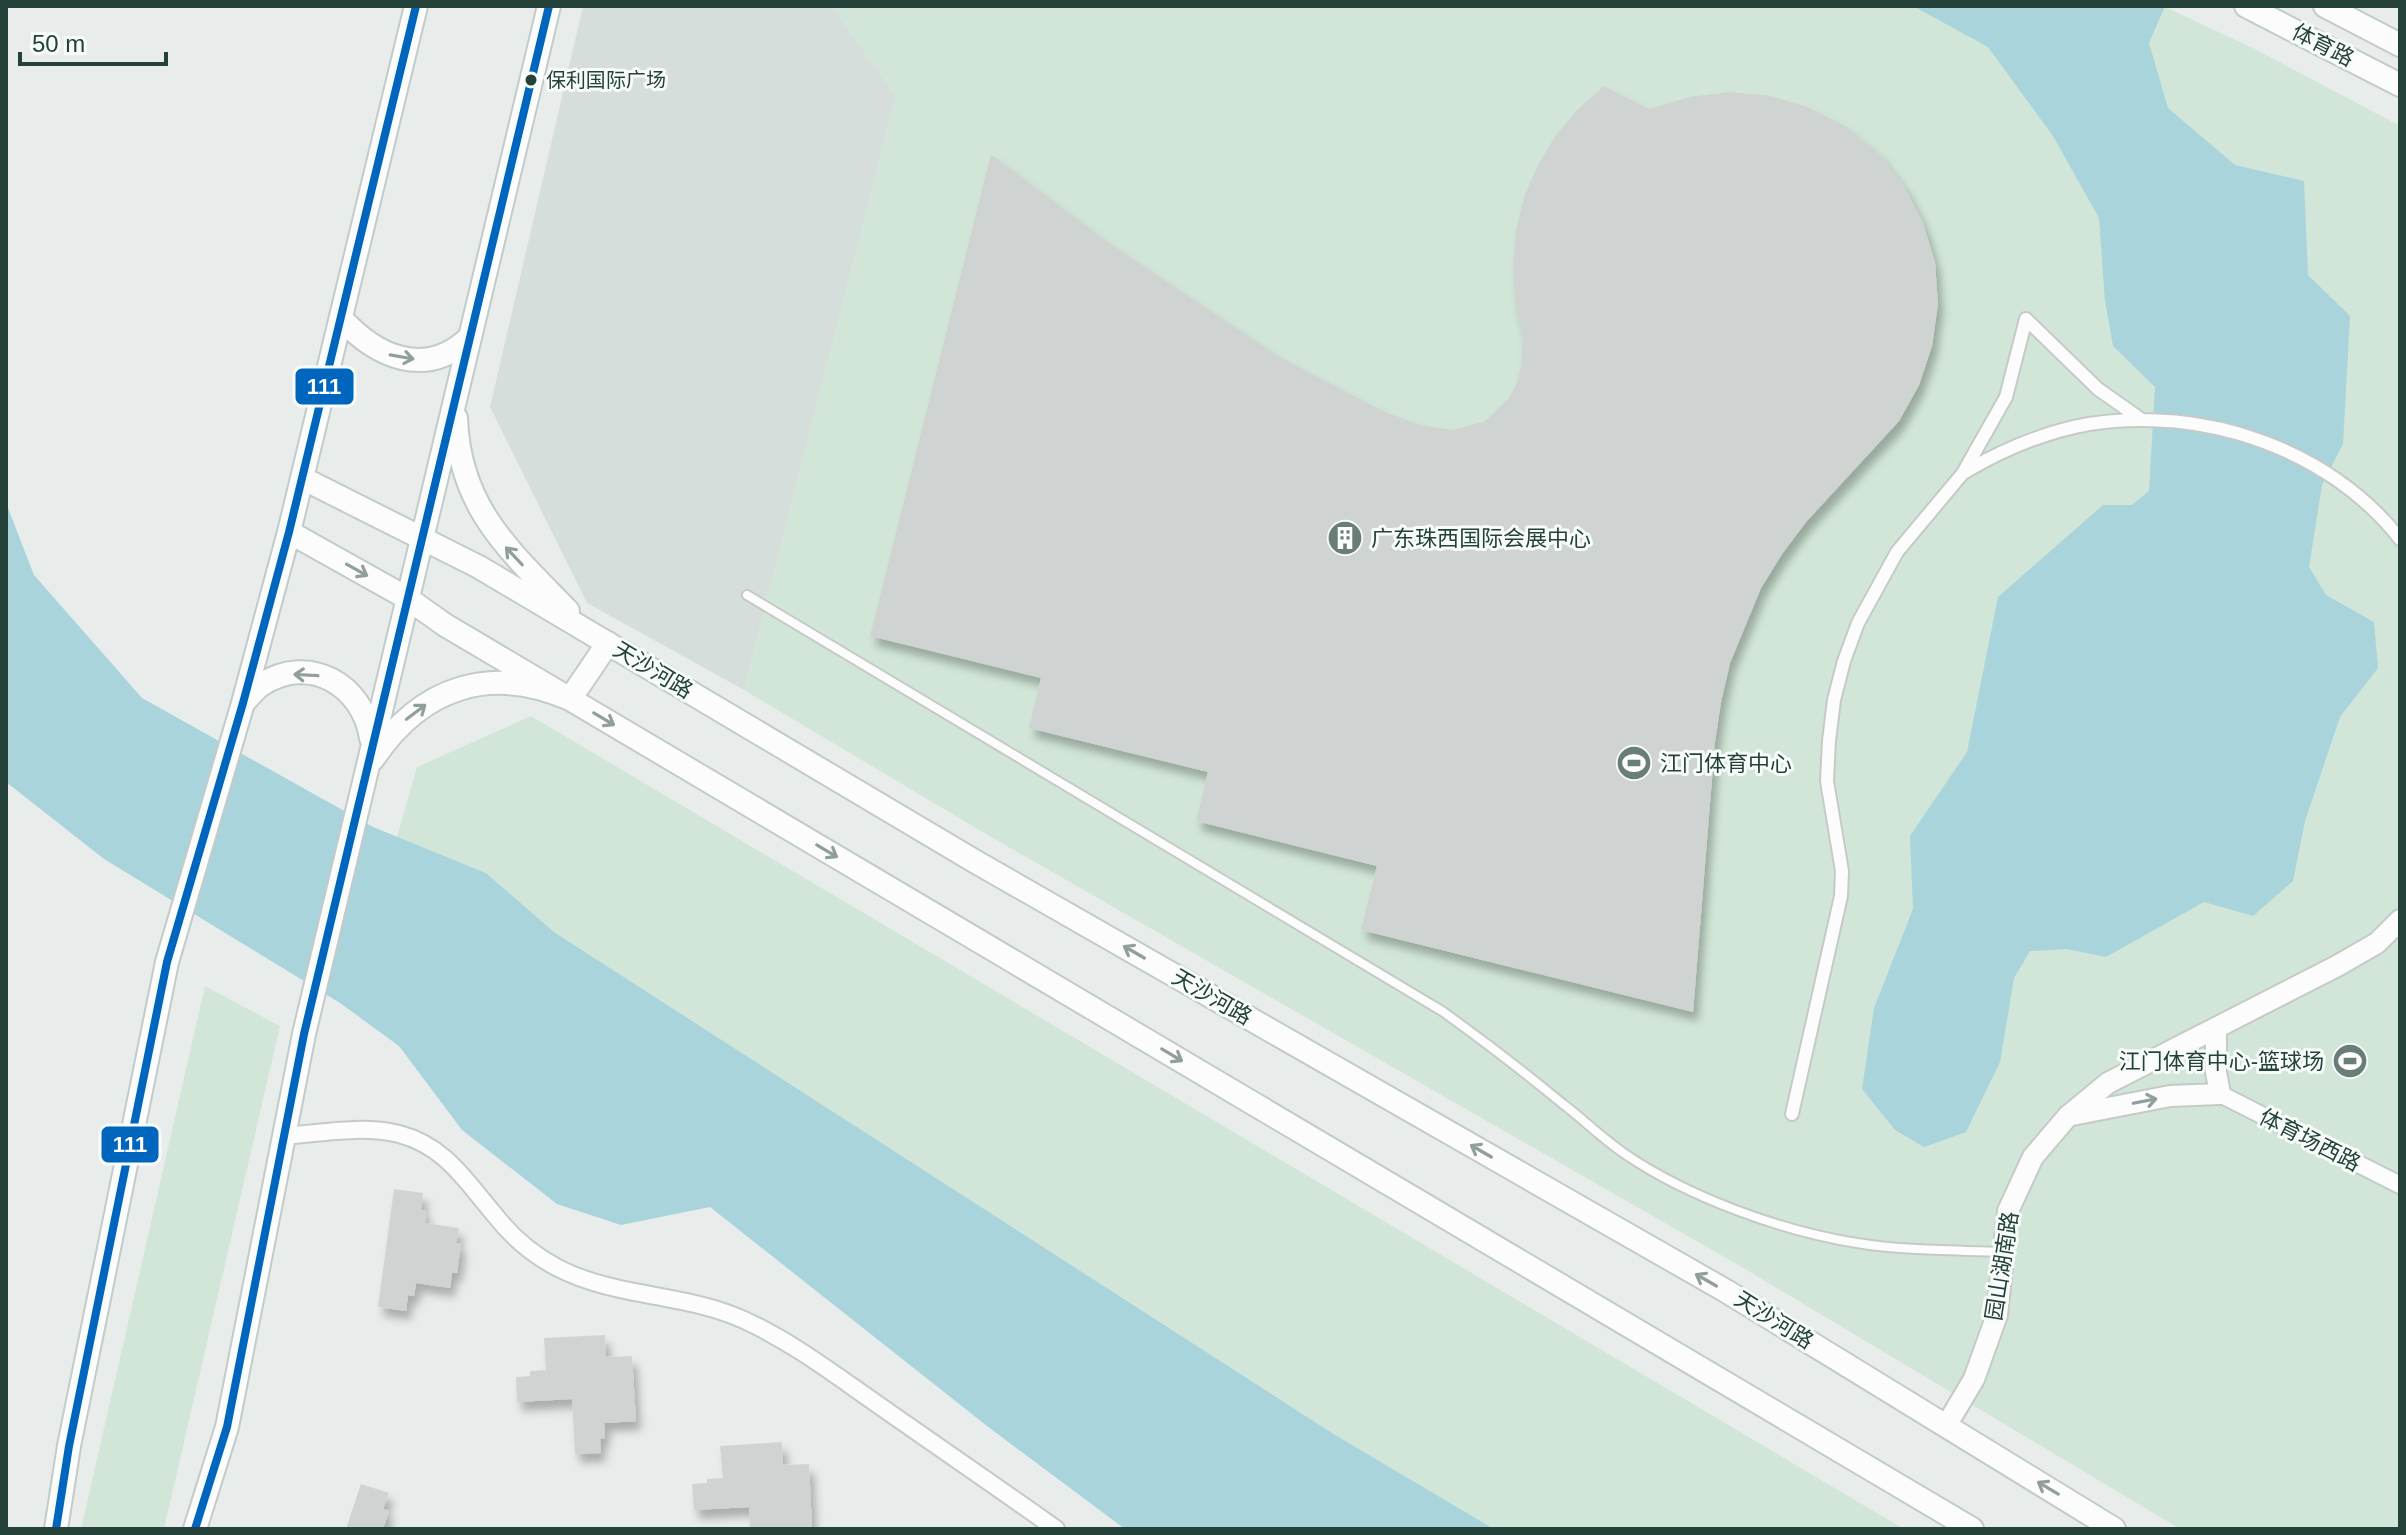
<svg xmlns="http://www.w3.org/2000/svg" width="2406" height="1535" font-family="Arial,'Noto Sans SC',sans-serif">
<defs>
<filter id="shadow"><feDropShadow dx="5" dy="9" stdDeviation="4" flood-color="#0004"/></filter>
</defs>
<rect width="100%" height="100%" fill="#e8edeb"/>
<!-- built -->
<path fill="#d6dedb" d="M583 6H832L896 96 744 690 587 603 490 407Z"/>
<!-- green -->
<path fill="#d1e6d8" d="M832 6H2163L2255 49 2400 126V1529H2180L1740 1266 991 837 744 690 896 96Z
M531 716 1904 1529H1494L1332 1433 554 932 486 873 397 837 417 767Z
M205 986 280 1026 164 1529H81Z"/>
<!-- water -->
<path fill="#a9d4db" d="M1913 6H2165L2149 43 2168 108 2235 165 2304 181 2308 275 2350 316 2343 444 2322 485 2309 567 2326 595 2374 622 2378 668 2340 717 2305 821 2293 881 2253 916 2204 902 2106 957 2066 949 2030 951 2014 978 2000 1062 1966 1132 1924 1147 1895 1130 1862 1089 1874 1008 1913 909 1910 836 1967 752 1998 597 2103 505H2132L2149 491 2155 387 2113 346 2105 301 2099 218 2053 136 1988 47Z
M6 503 34 575 142 698 373 827 486 873 554 932 1332 1433 1494 1529H1125L987 1426 710 1207 621 1225 557 1204 462 1130 399 1046 340 1003 104 859 6 782Z"/>
<!-- building -->
<path fill="#cfd4d2" filter="url(#shadow)" d="M1604 86 1649 109 1689 97 1730 92 1771 96 1810 108 1847 127 1879 154 1904 186 1923 223 1935 263 1938 304 1932 346 1919 385 1899 421 1806 522 1782 554 1761 588 1730 663 1721 702 1715 742 1693 1012 1361 930 1377 866 1196 821 1208 772 1029 728 1041 678 870 636 991 154 1103 239 1278 356 1383 411 1420 425 1453 430 1485 421 1509 398 1517 383 1521 366 1523 335 1515 301 1513 266 1516 231 1524 197 1538 165 1556 135 1578 109Z
M394 1189 423 1193 421 1210 426 1211 425 1223 459 1228 456 1243 461 1244 457 1273H452L450 1288 416 1283 414 1296 408 1295 406 1311 378 1307Z
M605 1335 606 1357 632 1356 636 1421 604 1423 605 1438 600 1439 601 1453 575 1454 572 1399 517 1402 516 1377 530 1376V1371L546 1370 544 1338Z
M782 1442 783 1465 809 1464 812 1528 750 1529 749 1507 694 1510 692 1484 707 1483V1479L723 1478 720 1446Z
M361 1484 389 1493 383 1509 389 1511 383 1529H346Z"/>
<g fill="none" stroke-linecap="round" stroke-linejoin="round">
<defs>
<path id="service" d="M747 595 1442 1011C1484 1041 1524 1072 1563 1104 1584 1120 1603 1139 1625 1154 1688 1197 1781 1231 1857 1243 1905 1251 1954 1250 2003 1252"/>
<path id="pedestrian" d="M1965 472C2004 449 2044 432 2089 424 2202 406 2329 448 2400 539
M1792 1114 1841 896 1842 871 1827 781 1829 741 1834 700 1844 661 1858 623 1897 552 1963 473 2006 397 2026 319 2098 389 2142 420"/>
<path id="minor" d="M2220 1094 2400 1185
M284 1136C321 1133 363 1125 399 1134 445 1146 465 1180 494 1214 511 1236 533 1255 558 1268 616 1298 685 1293 744 1320 792 1342 834 1374 877 1404 937 1446 997 1487 1056 1529"/>
<path id="tertiary" d="M2072 1115 2170 1096 2220 1094 2216 1072V1028
M1946 1426 1974 1379 1997 1315 2008 1211 2033 1157 2068 1116 2108 1083 2337 966 2377 943 2400 920"/>
<path id="secondary" d="M2246 6 2400 85
M2325 6 2400 45
M341 318C376 357 426 379 469 338
M456 418C459 508 510 551 568 611
M302 478 479 567 976 862 1726 1291 2114 1529
M289 532 407 598 445 625 1972 1529
M243 703C249 697 255 689 261 685 309 653 363 685 371 738
M373 759C421 687 490 664 570 699L608 643
M56 1529 69 1446 167 962 243 703 289 532 416 6
M195 1529 227 1427 304 1034 549 6"/>
</defs>
<!-- service casing -->
<use href="#service" stroke="#c5cac8" stroke-width="12"/>
<!-- pedestrian casing -->
<use href="#pedestrian" stroke="#c5cac8" stroke-width="16"/>
<!-- minor casing -->
<use href="#minor" stroke="#c5cac8" stroke-width="20"/>
<!-- tertiary casing -->
<use href="#tertiary" stroke="#c5cac8" stroke-width="24"/>
<!-- secondary casing -->
<use href="#secondary" stroke="#c3cbc8" stroke-width="26"/>
<!-- service -->
<use href="#service" stroke="#fcfcfc" stroke-width="8"/>
<!-- pedestrian -->
<use href="#pedestrian" stroke="#fcfcfc" stroke-width="12"/>
<!-- minor -->
<use href="#minor" stroke="#fcfcfc" stroke-width="16"/>
<!-- tertiary -->
<use href="#tertiary" stroke="#fcfcfc" stroke-width="20"/>
<!-- secondary -->
<use href="#secondary" stroke="#fcfcfc" stroke-width="22"/>
<defs>
<path id="bus-1" d="M56 1529 69 1446 167 962 243 703 289 532 416 6
M195 1529 227 1427 304 1034 549 6"/>
</defs>
<!-- bus-1 casing -->
<use href="#bus-1" stroke="#f7fbf9" stroke-width="14"/>
<!-- bus-1 -->
<use href="#bus-1" stroke="#0065bd" stroke-width="8"/>
</g>
<!-- one-way arrows -->
<defs><path id="oneway-shaft" d="M-6 0H5M1.5-3L5.5 0L1.5 3" fill="none" stroke-width="1.6" stroke-linecap="round" stroke-linejoin="round" transform="scale(2)"/></defs>
<g stroke="#909f9b">
<use href="#oneway-shaft" transform="translate(402 357) rotate(10)"/>
<use href="#oneway-shaft" transform="translate(514 556) rotate(-133)"/>
<use href="#oneway-shaft" transform="translate(357 570) rotate(29)"/>
<use href="#oneway-shaft" transform="translate(306 675) rotate(-177)"/>
<use href="#oneway-shaft" transform="translate(416 712) rotate(-37)"/>
<use href="#oneway-shaft" transform="translate(604 719) rotate(31)"/>
<use href="#oneway-shaft" transform="translate(827 851) rotate(31)"/>
<use href="#oneway-shaft" transform="translate(1134 952) rotate(-150)"/>
<use href="#oneway-shaft" transform="translate(1172 1055) rotate(31)"/>
<use href="#oneway-shaft" transform="translate(2145 1101) rotate(-11)"/>
<use href="#oneway-shaft" transform="translate(1481 1151) rotate(-150)"/>
<use href="#oneway-shaft" transform="translate(1706 1280) rotate(-150)"/>
<use href="#oneway-shaft" transform="translate(2048 1488) rotate(-149)"/>
</g>
<!-- icons -->
<defs>
<symbol id="building-disc" viewBox="-11 -11 22 22"><circle r="9.5" fill="#697e78" stroke="#f7fbf9"/><path d="M-4-6H4V6H1V3H-1V6H-4ZM-2.5-4.3h1.7v1.8h-1.7ZM.8-4.3h1.7v1.8H.8ZM-2.5-1h1.7V.8h-1.7ZM.8-1h1.7V.8H.8Z" fill="#fff"/></symbol>
<symbol id="stadium-disc" viewBox="-11 -11 22 22"><circle r="9.5" fill="#697e78" stroke="#f7fbf9"/><path d="M0-5a6.5 5 0 1 0 0 10a6.5 5 0 1 0 0-10ZM-3.5-1.8h7v3.6h-7Z" fill="#fff"/></symbol>
</defs>
<g fill-rule="evenodd">
<use href="#building-disc" x="1325" y="518" width="40" height="40"/>
<use href="#stadium-disc" x="1614" y="743" width="40" height="40"/>
<use href="#stadium-disc" x="2330" y="1041" width="40" height="40"/>
</g>
<!-- markers -->
<circle fill="#24423a" stroke="#f7fbf9" stroke-width="3" cx="531" cy="80" r="7"/>
<g text-anchor="middle" dominant-baseline="central" stroke-width="6" stroke-linejoin="round" paint-order="stroke">
<!-- bus labels -->
<g font-size="20" fill="#24423a" stroke="#f7fbf9" text-anchor="start">
<text x="546" y="80">保利国际广场</text>
</g>
<!-- street labels -->
<g font-size="22" fill="#24423a" stroke="#f7fbf9">
<text transform="translate(2323 45) rotate(27)">体育路</text>
<text transform="translate(653 670) rotate(31)">天沙河路</text>
<text transform="translate(1212 997) rotate(30)">天沙河路</text>
<text transform="translate(2310 1140) rotate(27)">体育场西路</text>
<text transform="translate(2002 1266) rotate(-81)">园山湖南路</text>
<text transform="translate(1774 1320) rotate(32)">天沙河路</text>
</g>
<!-- poi labels -->
<g font-size="22" fill="#24423a" stroke="#f7fbf9" text-anchor="start">
<text x="1371" y="538">广东珠西国际会展中心</text>
<text x="1660" y="763">江门体育中心</text>
<text x="2324" y="1061" text-anchor="end">江门体育中心-篮球场</text>
</g>
</g>
<g stroke="#f7fbf9" stroke-width="3">
<rect x="294" y="367" width="61" height="39" rx="8" fill="#0065bd"/>
<rect x="100" y="1125" width="60" height="39" rx="8" fill="#0065bd"/>
</g>
<g font-size="22" text-anchor="middle" font-weight="bold" fill="#fff">
<text x="324" y="394">111</text>
<text x="130" y="1152">111</text>
</g>
<!-- border -->
<rect width="2406" height="1535" fill="none" stroke="#24423a" stroke-width="16"/>
<!-- scale -->
<path d="M20 52v12h146v-12" fill="none" stroke="#24423a" stroke-width="4"/>
<text x="32" y="52" font-size="24" fill="#24423a" stroke="#f7fbf9" stroke-width="6" paint-order="stroke">50 m</text>
</svg>
